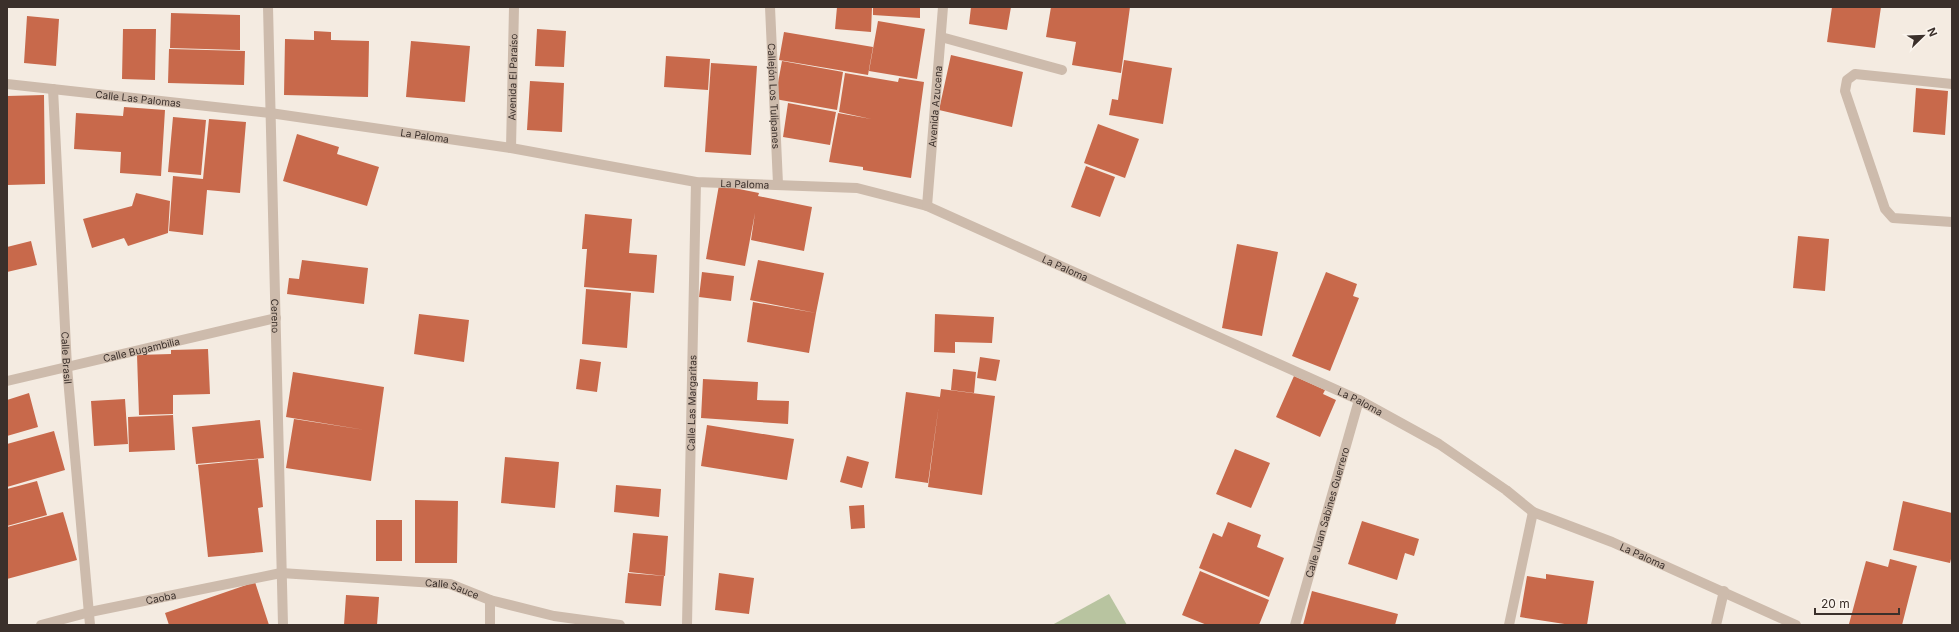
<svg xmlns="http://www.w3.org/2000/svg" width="1959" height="632" font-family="Inter,sans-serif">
<rect width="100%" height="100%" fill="#f4ebe1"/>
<!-- green -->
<path fill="#b8c4a0" d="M1109 594 1127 625H1052Z"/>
<!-- building -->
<path fill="#c8694b" d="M837 7H872L871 32 835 29Z
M873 7H920V18L873 15Z
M971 7H1011L1007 30 969 24Z
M1051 7H1130L1121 73 1072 65 1076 42 1046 37Z
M1832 7H1881L1875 48 1827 42Z
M171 13 240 15V50L170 48Z
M27 16 59 19 56 66 24 63Z
M878 21 925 29 917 79 869 71Z
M123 29H156L155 80 122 79Z
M537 29 566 31 564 67 535 66Z
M314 31 331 32V40L369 41 368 97 284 95 285 39 314 40Z
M784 32 873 47 868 75 779 60Z
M411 41 470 46 465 102 406 97Z
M169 49 245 51 244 85 168 83Z
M951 55 1023 72 1012 127 939 110Z
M666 56 710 59 708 90 664 87Z
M1124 60 1172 68 1163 124 1109 115 1112 99 1118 100Z
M782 61 843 72 837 110 775 99Z
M711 63 757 66 751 155 705 152Z
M845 73 898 82 899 78 924 82 911 178 863 170V167L829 162 838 113 871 119 839 112Z
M530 81 564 83 562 132 527 130Z
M1916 88 1948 91 1945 135 1913 132Z
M44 95 45 184 7 185V96Z
M788 103 836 112 830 145 783 137Z
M124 107 165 110 161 176 120 173 121 152 74 149 76 113 123 116Z
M173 117 206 120 201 175 168 172Z
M209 119 246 122 240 193 207 190 203 235 169 231 173 176 203 179Z
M1098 124 1139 139 1125 178 1084 163Z
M297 134 339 147 337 154 379 167 367 206 283 181Z
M1086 166 1115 177 1100 217 1071 207Z
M719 185 759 193 758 196 812 207 804 251 751 240 755 213 745 266 706 259Z
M136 193 170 201 168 233 128 246 124 238 92 248 83 219 132 206Z
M585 214 632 219 629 253 657 255 654 293 584 287 587 249H582Z
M1798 236 1829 239 1825 291 1793 288Z
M31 241 37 265 7 272V247Z
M1237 244 1278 252 1262 336 1222 328Z
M302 260 368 268 364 304 287 294 289 278 299 279Z
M758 260 824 273 816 313 750 300Z
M702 272 734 276 731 301 699 297Z
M1326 272 1357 284 1353 296 1359 298 1330 371 1292 356Z
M586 289 631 293 627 348 582 344Z
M753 302 816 313 809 353 747 342Z
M419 314 469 320 464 362 414 354Z
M935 314 994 317 992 343 955 342V353L934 352Z
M208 349 210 394 173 395V414L139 415 137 355 171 354V350Z
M980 357 1000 360 996 381 977 378Z
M580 359 601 362 597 392 576 389Z
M953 369 976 372 974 393 951 390Z
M293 372 384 387 371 481 286 468 294 419 365 430 286 417Z
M1294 376 1325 390 1323 394 1336 400 1320 437 1276 417Z
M703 379 758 382 757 400 789 401 788 424 701 418Z
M941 389 995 396 982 495 928 487Z
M906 392 940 397 928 483 895 478Z
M29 393 38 427 7 436V400Z
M125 399 128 444 94 446 91 401Z
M173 415 175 450 129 452 128 417Z
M260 420 264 458 196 464 192 427Z
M707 425 794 439 787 480 701 466Z
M54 431 65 470 7 487V444Z
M1235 449 1270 463 1251 508 1216 494Z
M847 456 869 462 862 488 840 482Z
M505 457 559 462 555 508 501 503Z
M258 459 263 507 258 508 263 552 208 557 198 465Z
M37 481 47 515 7 526V489Z
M616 485 661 489 659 517 614 512Z
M415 500 458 501 457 563H415Z
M1903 501 1952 513V555L1950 563 1893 550Z
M864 505 865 528 851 529 849 506Z
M63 512 77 560 7 579V527Z
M376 520H402V561H376Z
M1362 521 1419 539 1414 556 1405 553 1397 580 1348 564Z
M1228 522 1261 535 1257 547 1284 558 1269 597 1199 568 1213 533 1222 537Z
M633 533 668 536 665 576 629 572Z
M1890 559 1917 566 1902 625 1849 624 1866 561 1888 567Z
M1200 571 1269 600 1259 625H1207L1182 615Z
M628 573 664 576 661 606 625 603Z
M719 573 754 578 749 614 715 610Z
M1546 574 1594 581 1587 625H1571L1520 617 1527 576 1546 579Z
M255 582 269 625H169L165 613Z
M1312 591 1398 614 1395 625H1303Z
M346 595 379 597 377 625H344Z"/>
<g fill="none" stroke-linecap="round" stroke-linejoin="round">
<!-- minor -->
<g stroke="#cdbbac" stroke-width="10">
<path id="s1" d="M268 7 283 625"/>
<path id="s2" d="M770 7 778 184"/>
<path d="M941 37 1062 70"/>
<path id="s3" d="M7 84 270 113 511 148 696 182 857 188 927 206 1359 400 1439 444 1506 490 1533 512 1612 542 1796 625"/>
<path d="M1952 84 1855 74 1847 80 1845 91 1885 209 1893 218 1952 222"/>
<path id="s4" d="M53 89 67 367 90 625"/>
<path id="s5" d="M511 148 514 7"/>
<path id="s6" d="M927 206 943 7"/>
<path id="s7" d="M7 381 276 318"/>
<path d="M490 600V625"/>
<path id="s8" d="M41 625 90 612 281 573 450 584 490 600 554 616 620 625"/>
<path id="s9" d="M687 625 696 182"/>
<path id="s10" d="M1295 625 1359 400"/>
<path d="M1509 625 1533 512"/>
<path d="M1716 625 1724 591"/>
</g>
</g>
<g text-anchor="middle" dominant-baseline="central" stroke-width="4" stroke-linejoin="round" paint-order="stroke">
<!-- street labels -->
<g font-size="10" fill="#3b302b" stroke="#fbf5ee">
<text stroke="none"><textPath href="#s5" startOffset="71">Avenida El Paraíso</textPath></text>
<text stroke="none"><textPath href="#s2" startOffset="89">Callejón Los Tulipanes</textPath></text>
<text stroke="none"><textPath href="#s3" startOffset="132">Calle Las Palomas</textPath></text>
<text stroke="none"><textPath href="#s6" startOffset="100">Avenida Azucena</textPath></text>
<text stroke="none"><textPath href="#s3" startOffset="421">La Paloma</textPath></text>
<text stroke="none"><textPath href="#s3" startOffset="745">La Paloma</textPath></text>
<text stroke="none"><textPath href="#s3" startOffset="1081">La Paloma</textPath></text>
<text stroke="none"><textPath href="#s1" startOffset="309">Cereno</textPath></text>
<text stroke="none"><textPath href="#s7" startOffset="138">Calle Bugambilia</textPath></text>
<text stroke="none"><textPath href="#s4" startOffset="269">Calle Brasil</textPath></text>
<text stroke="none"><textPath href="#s3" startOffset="1405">La Paloma</textPath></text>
<text stroke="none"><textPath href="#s9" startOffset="222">Calle Las Margaritas</textPath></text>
<text stroke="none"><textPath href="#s10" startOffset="117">Calle Juan Sabines Guerrero</textPath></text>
<text stroke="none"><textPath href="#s3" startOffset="1729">La Paloma</textPath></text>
<text stroke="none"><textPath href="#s8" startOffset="418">Calle Sauce</textPath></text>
<text stroke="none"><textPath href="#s8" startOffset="123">Caoba</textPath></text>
</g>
</g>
<!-- border -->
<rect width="1959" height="632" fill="none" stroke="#3b302b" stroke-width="16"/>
<!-- north arrow -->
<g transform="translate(1923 36) rotate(67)" stroke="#fbf5ee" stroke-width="3" paint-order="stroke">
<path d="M0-3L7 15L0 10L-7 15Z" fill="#3b302b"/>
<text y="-6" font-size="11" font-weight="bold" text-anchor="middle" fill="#3b302b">N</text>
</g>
<!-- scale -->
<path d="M1815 608v6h84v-6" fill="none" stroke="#3b302b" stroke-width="2"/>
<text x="1821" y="608" font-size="12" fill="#3b302b" stroke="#fbf5ee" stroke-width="3" paint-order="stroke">20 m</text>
</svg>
